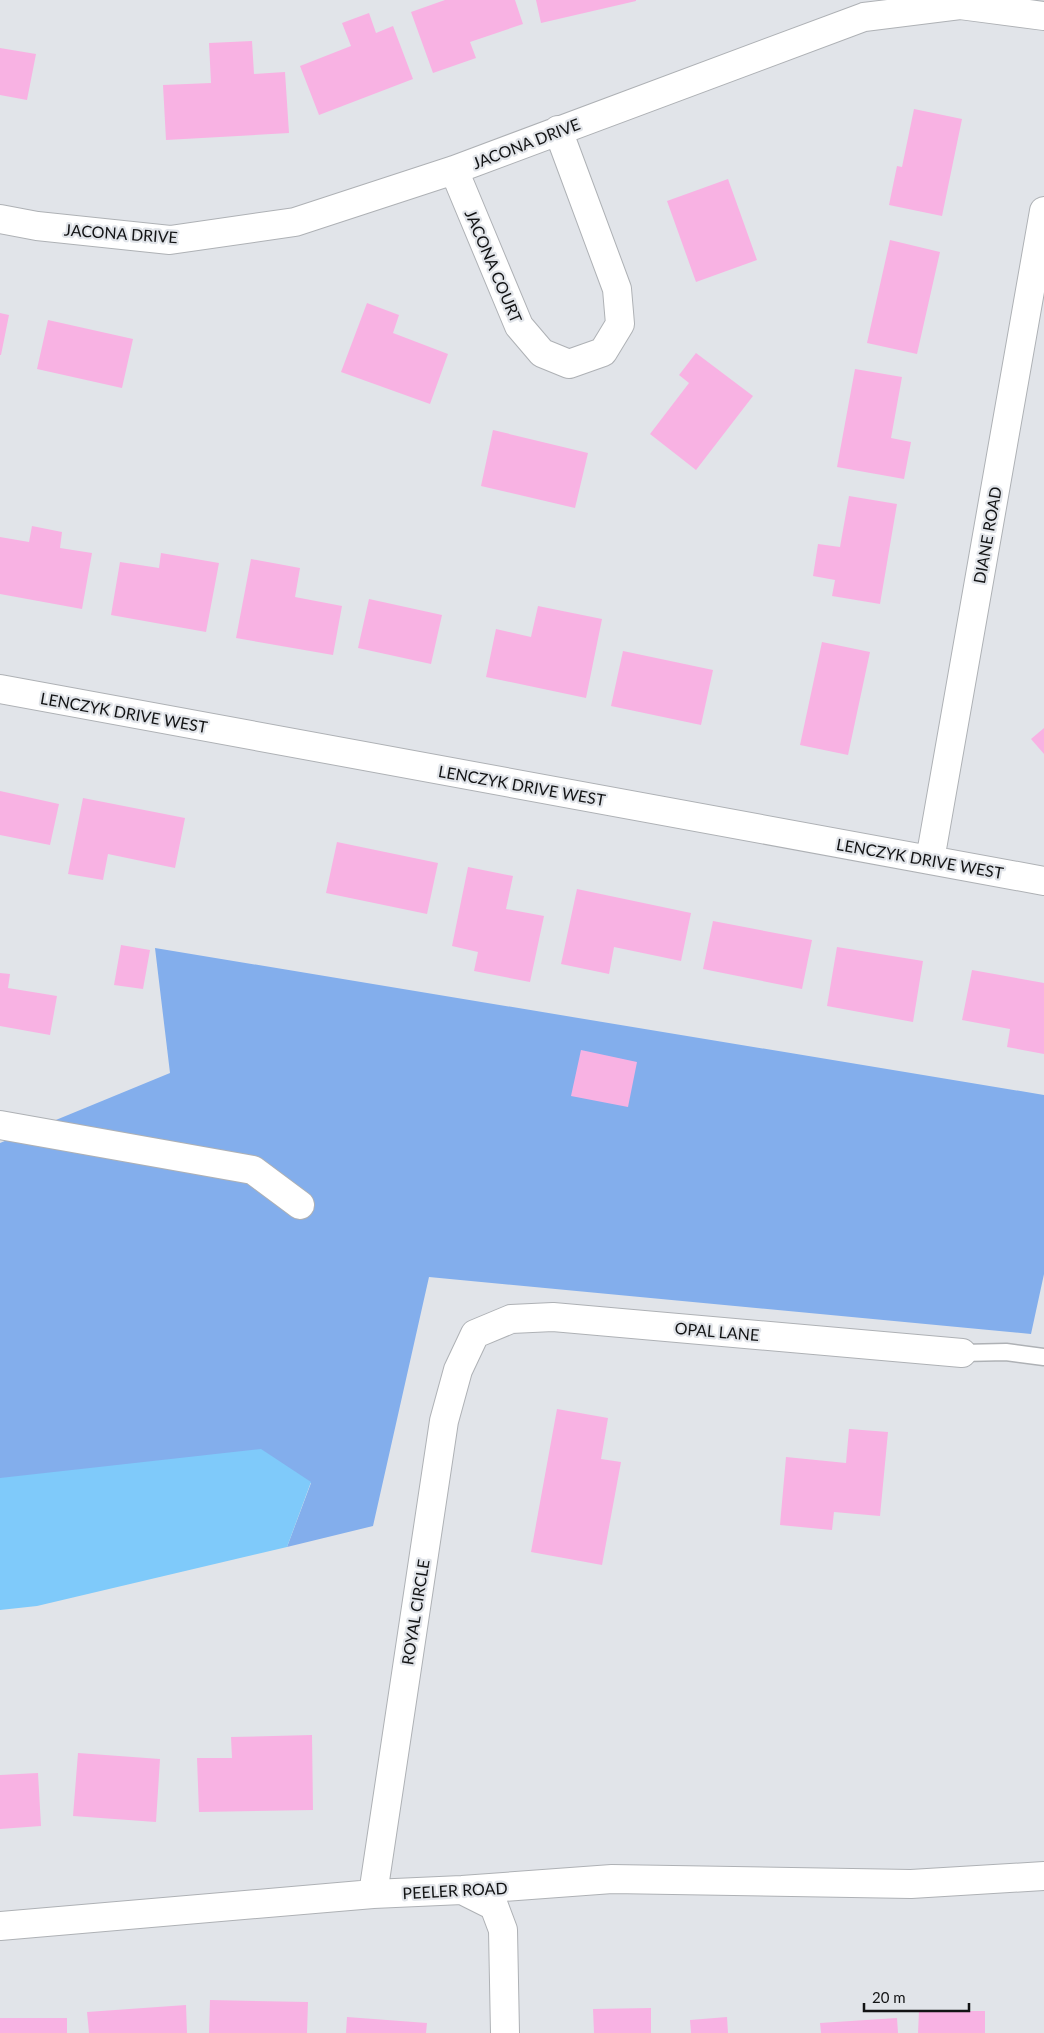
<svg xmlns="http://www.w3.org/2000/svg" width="1044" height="2033" font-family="Lato,sans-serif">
<rect width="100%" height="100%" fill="#e1e4e9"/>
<!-- forest -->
<path fill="#83aeec" d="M155 948 1044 1095V1274L1031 1334 429 1277 373 1526 287 1547 311 1483 0 1478V1143L170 1073Z"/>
<!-- water -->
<path fill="#7fcafa" d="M261 1449 311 1482 287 1547 37 1606 0 1610V1478Z"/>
<!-- building -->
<path fill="#f8b2e3" d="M445 0H515L523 24 470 42 476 58 433 73 411 12Z
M536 0H636V1L541 23Z
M369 13 376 33 393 26 413 79 319 115 300 66 351 46 342 23Z
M252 41 254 74 285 72 289 133 166 140 163 85 211 83 209 43Z
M0 48 36 54 27 100 0 95Z
M914 109 962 119 942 216 889 205 897 166 902 167Z
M728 179 757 260 696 282 667 201Z
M890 240 940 252 917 354 867 343Z
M367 303 399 315 393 333 448 354 430 404 341 372Z
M0 313 9 315 1 355H0Z
M48 320 133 339 122 388 37 369Z
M696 353 753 396 696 470 650 434 689 383 679 375Z
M855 369 902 377 891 438 911 442 904 479 837 467Z
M493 430 588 453 575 508 481 486Z
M849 496 897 504 880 604 832 596 835 580 813 576 818 544 840 547Z
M32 526 62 532 60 548 92 553 82 609 0 594V537L29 542Z
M161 553 219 563 206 632 111 615 120 562 159 568Z
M251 559 300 568 295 597 342 606 333 655 236 638Z
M369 599 442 615 431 664 358 648Z
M538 606 602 619 586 698 486 677 496 629 531 637Z
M822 642 870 652 848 755 800 745Z
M623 651 713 670 701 725 611 706Z
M1044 728V754L1031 739Z
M0 791 59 804 50 845 0 835Z
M83 798 185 818 175 868 108 854 103 880 68 874Z
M337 842 438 863 427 914 326 893Z
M468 867 513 876 506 909 544 916 530 982 474 971 478 952 452 946Z
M577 889 691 913 681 961 614 947 609 974 561 964Z
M713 921 812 940 802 989 703 969Z
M121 945 150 950 143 989 114 985Z
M837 947 923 961 913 1022 827 1006Z
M972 970 1044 983V1054L1007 1047 1010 1029 962 1020Z
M0 973 10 974 8 988 57 996 50 1035 0 1026Z
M581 1050 637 1062 628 1107 571 1096Z
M557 1409 608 1418 601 1459 621 1462 602 1565 531 1552Z
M849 1429 888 1432 880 1516 834 1512 832 1530 780 1525 786 1457 846 1463Z
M312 1735 313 1810 199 1812 197 1758H232L231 1737Z
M78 1753 160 1759 156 1822 73 1816Z
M38 1773 41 1826 0 1829V1775Z
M210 2000 308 2002 307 2033H209Z
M186 2005 187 2033H89L87 2012Z
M651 2008V2033H594L593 2009Z
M919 2011H985V2033H918Z
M347 2017 427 2023 426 2033H346Z
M727 2017 728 2033H691L690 2020Z
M0 2018H67V2033H0Z
M897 2018 898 2033H821L820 2023Z"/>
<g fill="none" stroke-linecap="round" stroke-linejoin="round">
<defs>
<path id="service" d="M962 1353 1006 1352 1044 1357"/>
<path id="minor" d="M454 170 519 326 542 353 569 364 603 352 620 324 617 289 558 130
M0 219 37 226 170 240 295 222 454 170 864 17 960 5 1044 16
M0 689 1044 881
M930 860 1044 211
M0 1125 253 1170 300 1205
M462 1890 494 1906 503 1930 505 2033
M373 1894 444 1421 458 1370 475 1334 511 1319 553 1317 962 1353
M0 1926 373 1894 462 1890 612 1879 911 1884 1044 1876"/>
</defs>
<!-- service casing -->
<use href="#service" stroke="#aeb1b5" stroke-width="19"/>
<!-- minor casing -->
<use href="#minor" stroke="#aeb1b5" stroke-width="30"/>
<!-- service -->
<use href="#service" stroke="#fff" stroke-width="16"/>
<!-- minor -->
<use href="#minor" stroke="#fff" stroke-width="28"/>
</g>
<g text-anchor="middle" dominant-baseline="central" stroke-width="4.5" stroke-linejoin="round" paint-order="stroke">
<!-- street labels -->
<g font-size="16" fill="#121314" stroke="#e1e4e9">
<text transform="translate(526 143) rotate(-21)">JACONA DRIVE</text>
<text transform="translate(121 233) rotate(4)">JACONA DRIVE</text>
<text transform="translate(494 266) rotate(67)">JACONA COURT</text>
<text transform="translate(987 535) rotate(-80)">DIANE ROAD</text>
<text transform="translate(124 712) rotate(10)">LENCZYK DRIVE WEST</text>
<text transform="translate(522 785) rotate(10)">LENCZYK DRIVE WEST</text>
<text transform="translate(920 858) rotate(10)">LENCZYK DRIVE WEST</text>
<text transform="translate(717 1331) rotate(5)">OPAL LANE</text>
<text transform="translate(415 1612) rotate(-81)">ROYAL CIRCLE</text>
<text transform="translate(455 1890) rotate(-3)">PEELER ROAD</text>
</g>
</g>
<!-- scale -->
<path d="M864 2003v8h105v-8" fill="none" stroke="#121314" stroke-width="2.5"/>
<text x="872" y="2003" font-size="15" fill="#121314" stroke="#e1e4e9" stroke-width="4" paint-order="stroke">20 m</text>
</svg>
